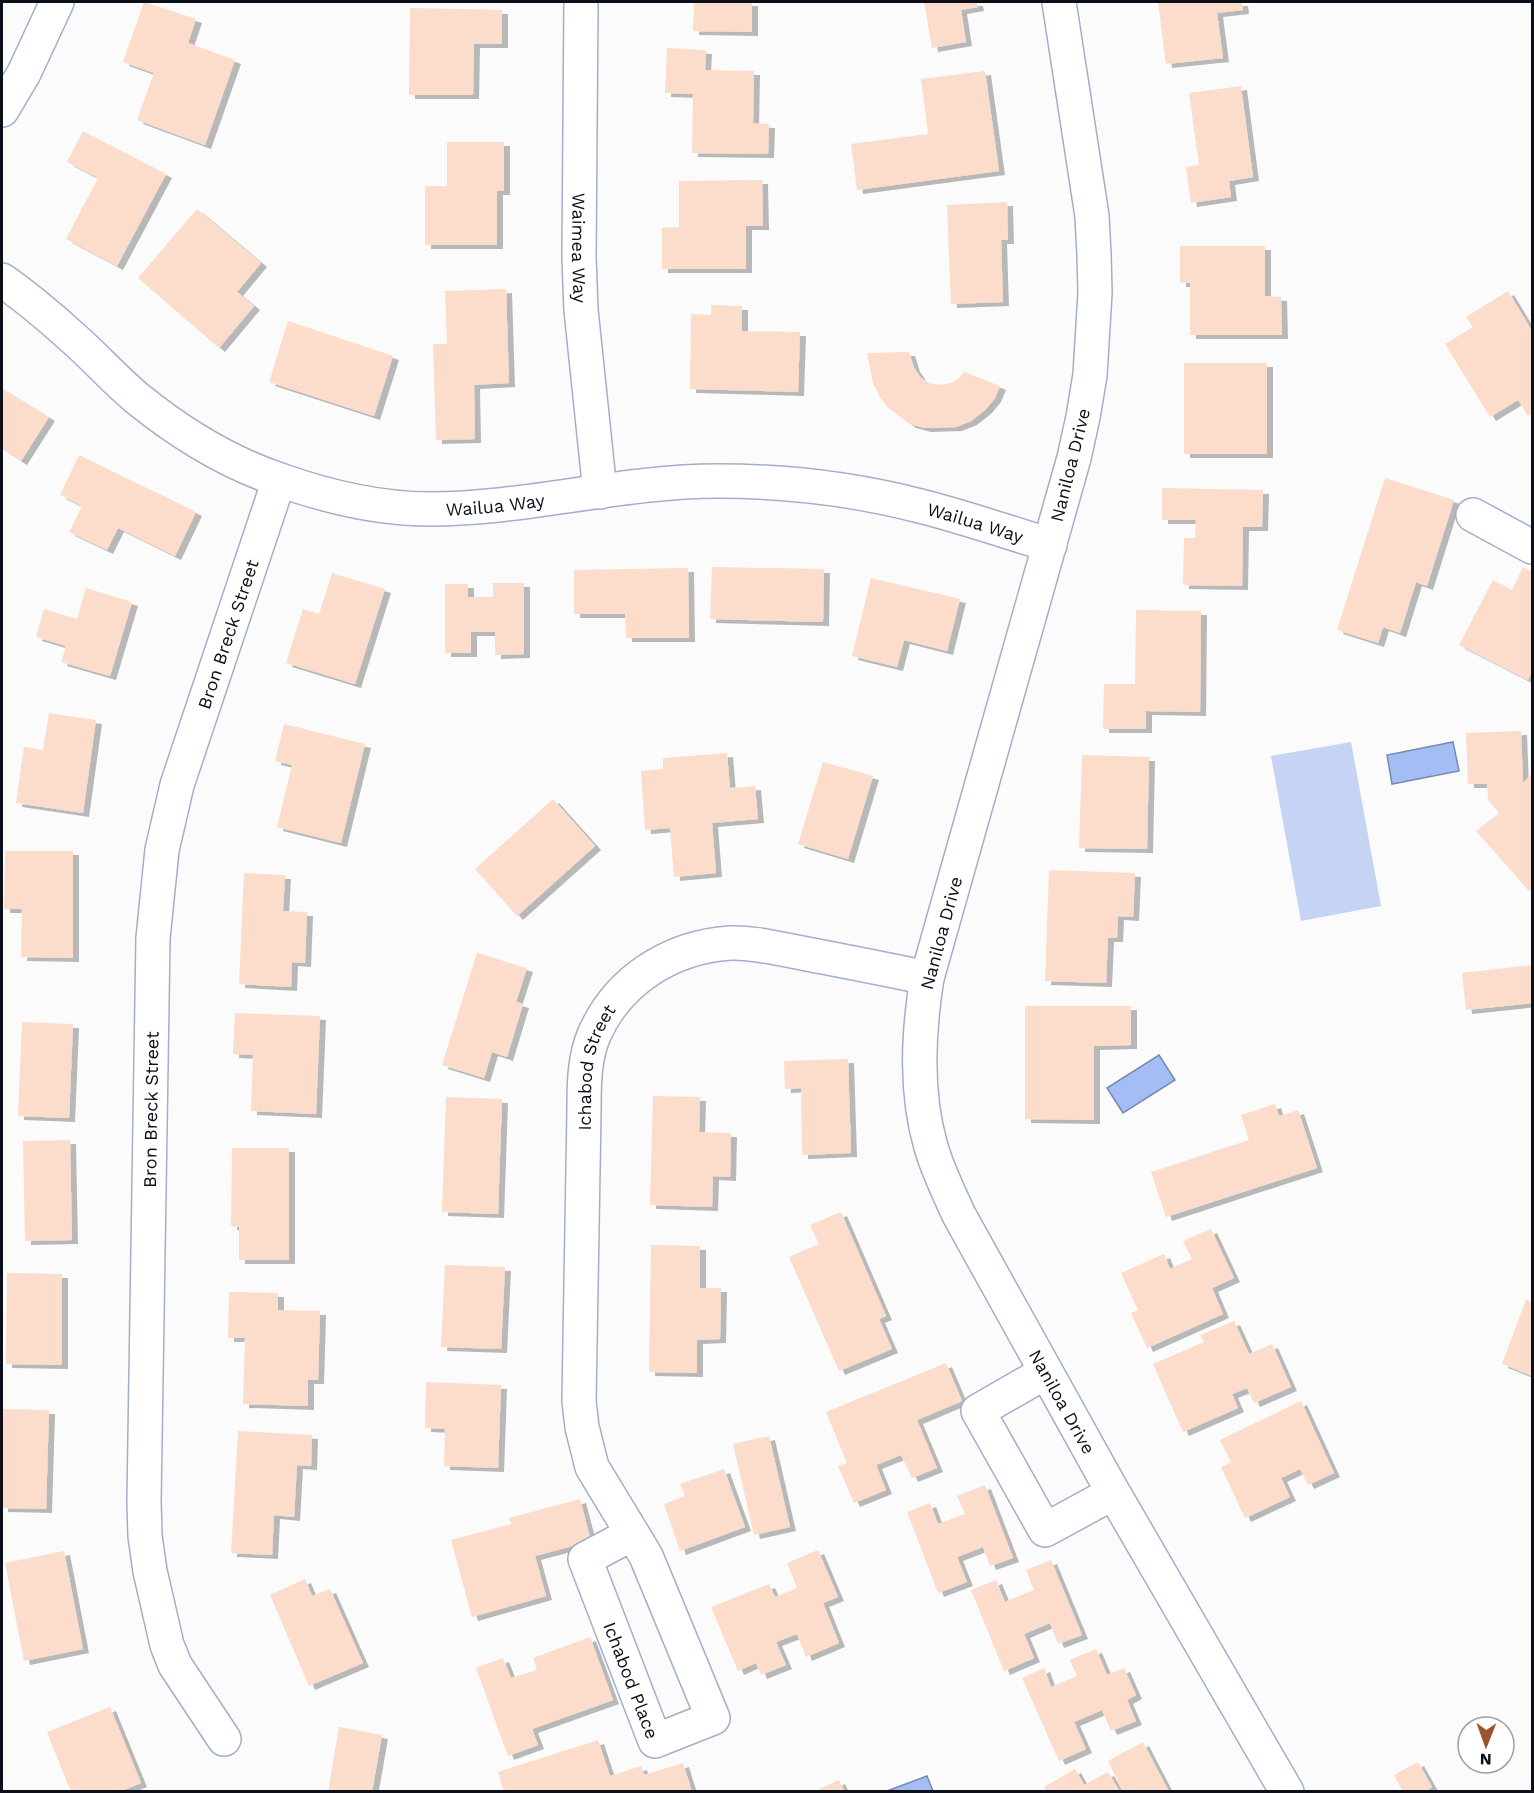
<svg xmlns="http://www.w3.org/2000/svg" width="1534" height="1793" font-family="'Work Sans',sans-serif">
<defs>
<filter id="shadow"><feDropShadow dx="6" dy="4" stdDeviation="0" flood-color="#0004"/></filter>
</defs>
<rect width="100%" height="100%" fill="#fbfbfb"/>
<!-- green -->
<path fill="#c5d4f5" d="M1351 742 1381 906 1301 921 1271 756Z"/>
<!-- water -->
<path fill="#a5bdf5" stroke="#7789b3" stroke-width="1.5" d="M1453 742 1459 771 1392 784 1387 755Z
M1159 1055 1175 1080 1123 1113 1107 1088Z
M927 1776 933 1791H887Z"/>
<!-- building -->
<path fill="#fcdccb" filter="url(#shadow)" d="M144 2 196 19 188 43 235 60 205 145 137 120 154 73 123 62Z
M694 2H752V32L693 31Z
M924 2H977L978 7 961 10 966 42 932 48Z
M1158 2H1242L1243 10 1217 13 1223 58 1166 64Z
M410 8 502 10V44H474L473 95H409Z
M667 48 706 50 705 70 754 71 753 123 769 124 768 154 692 153 693 94 665 93Z
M985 71 999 171 857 190 851 144 928 134 921 79Z
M1241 86 1253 177 1229 181 1231 197 1191 203 1186 167 1199 165 1189 93Z
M83 131 166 174 117 266 66 239 98 178 67 162Z
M447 142H504V191H497V245H425V186H447Z
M762 180 763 226H746V269H662V228L679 227V181Z
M1007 202 1008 240H1001L1003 302 951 304 947 205Z
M197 209 261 263 237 292 254 306 219 348 138 278Z
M1180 246H1265V296L1281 297 1282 335H1190V283H1180Z
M506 289 509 383 474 385 475 439 436 440 433 344H447L445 291Z
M1508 291 1532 331V414L1528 416 1518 400 1490 417 1445 344 1473 327 1466 317Z
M711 305 742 306V331L800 332 798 392 690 389 691 314 711 315Z
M288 321 393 356 374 416 269 382Z
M909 352 914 368 921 378 929 383 941 385 951 383 958 379 964 372 1000 386 995 398 986 409 971 421 956 427 925 428 910 424 887 407 880 397 873 383 867 353Z
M1184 363H1267V454H1184Z
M2 388 49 417 21 461 2 449Z
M79 455 196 512 175 556 118 528 107 550 69 532 82 506 60 495Z
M1385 478 1454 500 1427 586 1416 582 1400 633 1383 627 1378 643 1337 630Z
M1162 488 1263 490 1262 527H1243L1242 586 1183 585 1184 538H1195L1196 520H1162Z
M712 567 824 569 823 622 710 619Z
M1523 567 1532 572V671L1528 680 1459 645 1493 580 1512 590Z
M688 568 689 638H626L625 614H574V570Z
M332 573 385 589 355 684 286 663 303 609 319 614Z
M871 578 960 599 947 651 904 640 897 667 852 656Z
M493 583H524V654L495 655V632H471V653H445V584H468V597H493Z
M86 588 132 602 110 676 61 662 66 646 36 637 44 609 77 619Z
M1136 610 1201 611 1200 712 1146 711V729H1103L1104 684H1135Z
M49 713 96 720 83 813 16 803 24 747 43 750Z
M284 724 365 744 341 843 277 827 292 765 275 761Z
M1521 731 1523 783 1532 774V888L1529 891 1476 831 1499 813 1488 800 1487 784H1468L1466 733Z
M727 753 730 788 755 786 758 819 712 823 716 873 674 877 670 828 645 830 641 771 663 769V758Z
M1082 755 1149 757 1147 849 1079 848Z
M823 762 873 776 848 859 798 844Z
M553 799 595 846 517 916 475 869Z
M5 851H73V958L21 957 22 909H4Z
M1049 870 1135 873 1133 917 1118 916 1117 938H1108L1106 983 1045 981Z
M244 873 285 875 283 911 307 912 305 963 292 962 291 987 239 984Z
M477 953 527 968 516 1002 523 1004 507 1057 492 1052 484 1078 442 1065Z
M1532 965V1003L1466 1010 1462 973Z
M1025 1006H1131V1045L1094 1046V1120L1025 1119Z
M235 1013 320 1016 316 1114 251 1111 253 1055 233 1054Z
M22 1022 73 1024 69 1118 18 1116Z
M848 1059 851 1153 802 1155 801 1088 785 1089 784 1061Z
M653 1096 700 1097 699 1132 731 1133 730 1177 713 1176 712 1207 650 1205Z
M446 1097 502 1099 498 1214 442 1212Z
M1275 1104 1279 1116 1298 1110 1317 1168 1166 1217 1151 1172 1249 1140 1241 1115Z
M70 1140 72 1240 25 1241 23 1141Z
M232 1148H289V1260H239V1227L231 1226Z
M841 1212 886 1316 879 1319 892 1349 839 1371 789 1257 819 1244 810 1225Z
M1211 1229 1234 1278 1212 1288 1223 1314 1147 1348 1131 1313 1138 1310 1121 1273 1164 1254 1170 1269 1192 1259 1183 1241Z
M651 1245 700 1246V1288H721L720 1339 697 1340V1373L649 1372Z
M445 1265 505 1267 501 1349 441 1347Z
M7 1273 62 1274V1365L6 1364Z
M229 1292 278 1293V1310L320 1311 318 1380H308V1406L243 1404 245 1338H228Z
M1526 1299 1532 1302V1376L1502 1364Z
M1234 1321 1249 1354 1272 1344 1291 1387 1254 1403 1247 1388 1232 1394 1238 1408 1183 1432 1153 1364 1204 1342 1200 1335Z
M946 1363 962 1401 917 1420 937 1468 912 1478 901 1455 876 1465 886 1490 854 1503 838 1466 847 1463 826 1412Z
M426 1382 501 1385 498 1468 444 1466 445 1429 425 1428Z
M1301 1401 1334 1473 1308 1485 1300 1469 1281 1478 1290 1497 1245 1518 1221 1467 1231 1462 1220 1440Z
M2 1409 49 1410 46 1509 2 1508Z
M238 1431 312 1435 311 1466 297 1465 294 1517 274 1515 272 1555 231 1553Z
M769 1436 790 1527 754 1535 733 1444Z
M724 1469 745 1527 680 1551 664 1504 685 1496 680 1484Z
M985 1485 1013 1558 990 1566 983 1547 957 1557 967 1582 938 1593 907 1512 930 1503 938 1524 965 1514 957 1496Z
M580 1499 591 1541 535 1556 546 1596 472 1617 451 1540 511 1524 509 1518Z
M818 1550 838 1597 823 1603 839 1643 806 1657 797 1634 776 1642 786 1665 761 1675 756 1663 738 1671 711 1607 769 1584 775 1597 797 1588 787 1563Z
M64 1551 83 1649 24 1661 5 1563Z
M1051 1560 1082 1635 1058 1644 1050 1623 1024 1634 1034 1658 1004 1671 971 1590 996 1580 1005 1602 1034 1590 1026 1570Z
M305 1579 312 1596 330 1589 363 1663 309 1686 270 1595Z
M590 1637 613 1700 532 1729 538 1745 508 1756 476 1668 503 1658 511 1678 537 1670 533 1658Z
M1096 1649 1107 1675 1124 1668 1136 1695 1127 1700 1136 1721 1111 1731 1102 1710 1074 1722 1086 1749 1059 1761 1022 1678 1044 1668 1051 1687 1077 1676 1070 1660Z
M110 1707 141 1783 119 1792H71L47 1732Z
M339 1727 382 1735 372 1792H328Z
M598 1740 610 1776 641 1766 644 1775 683 1763 692 1792H504L498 1772Z
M1143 1742 1169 1792H1123L1108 1761Z
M1418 1762 1432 1787 1424 1792H1403L1394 1775Z
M1075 1769 1084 1785 1108 1772 1120 1792H1047L1044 1787Z
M839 1780 845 1792H813Z"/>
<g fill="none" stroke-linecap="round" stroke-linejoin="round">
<defs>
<g id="minor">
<path id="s1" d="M581 2 579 257 581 310 600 492"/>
<path id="s2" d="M1059 2 1092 216 1094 255 1095 293 1090 375 1083 417 1074 458 927 978C918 1034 915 1092 931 1147 938 1171 949 1193 959 1215L1109 1485 1287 1792"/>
<path d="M2 110 24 73 57 2"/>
<path id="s3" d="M2 280C26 297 50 317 72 337 95 357 115 380 138 399 180 433 229 463 280 480 328 497 379 509 430 509 527 509 621 481 718 481 785 481 854 489 920 506 964 517 1007 532 1050 545"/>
<path d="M1473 515 1532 547"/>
<path d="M1046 1372 978 1411 1045 1530 1113 1493"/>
<path id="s4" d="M632 1534 585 1559 655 1741 713 1718 646 1556 592 1467 582 1427 579 1401 584 1111C584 1086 584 1058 594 1035 618 980 671 947 730 943 753 942 779 949 802 953 843 961 885 969 927 978"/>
<path id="s5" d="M224 1739 175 1665 167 1645 150 1571 145 1536 144 1502 153 938 162 850 177 785 279 480"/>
</g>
</defs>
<!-- minor casing -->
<use href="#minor" stroke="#a2afcb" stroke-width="36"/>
<!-- minor -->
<use href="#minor" stroke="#fff" stroke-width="33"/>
</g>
<g text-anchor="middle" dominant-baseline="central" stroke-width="4.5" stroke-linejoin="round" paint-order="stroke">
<!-- street labels -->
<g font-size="18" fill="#0b0f19" stroke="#fff">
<text stroke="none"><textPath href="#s1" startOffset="246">Waimea Way</textPath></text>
<text transform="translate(1070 465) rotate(-76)">Naniloa Drive</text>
<text stroke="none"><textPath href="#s3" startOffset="564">Wailua Way</textPath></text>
<text stroke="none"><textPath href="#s3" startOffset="1050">Wailua Way</textPath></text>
<text stroke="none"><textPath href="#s5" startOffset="1134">Bron Breck Street</textPath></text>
<text transform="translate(941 933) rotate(-75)">Naniloa Drive</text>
<text stroke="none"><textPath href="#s4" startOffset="993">Ichabod Street</textPath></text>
<text stroke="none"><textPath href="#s5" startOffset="648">Bron Breck Street</textPath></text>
<text stroke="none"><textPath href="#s2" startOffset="1458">Naniloa Drive</textPath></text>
<text stroke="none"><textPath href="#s4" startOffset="183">Ichabod Place</textPath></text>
</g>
</g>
<!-- border -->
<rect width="1534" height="1793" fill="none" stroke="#0b0f19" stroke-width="6"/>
<!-- north arrow -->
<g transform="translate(1486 1745) rotate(181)"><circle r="28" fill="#ffffff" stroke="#9d9fa3" stroke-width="1.5"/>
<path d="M0-4.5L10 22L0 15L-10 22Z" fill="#9a542a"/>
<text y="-9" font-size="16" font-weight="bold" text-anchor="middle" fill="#0b0f19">N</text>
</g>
</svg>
